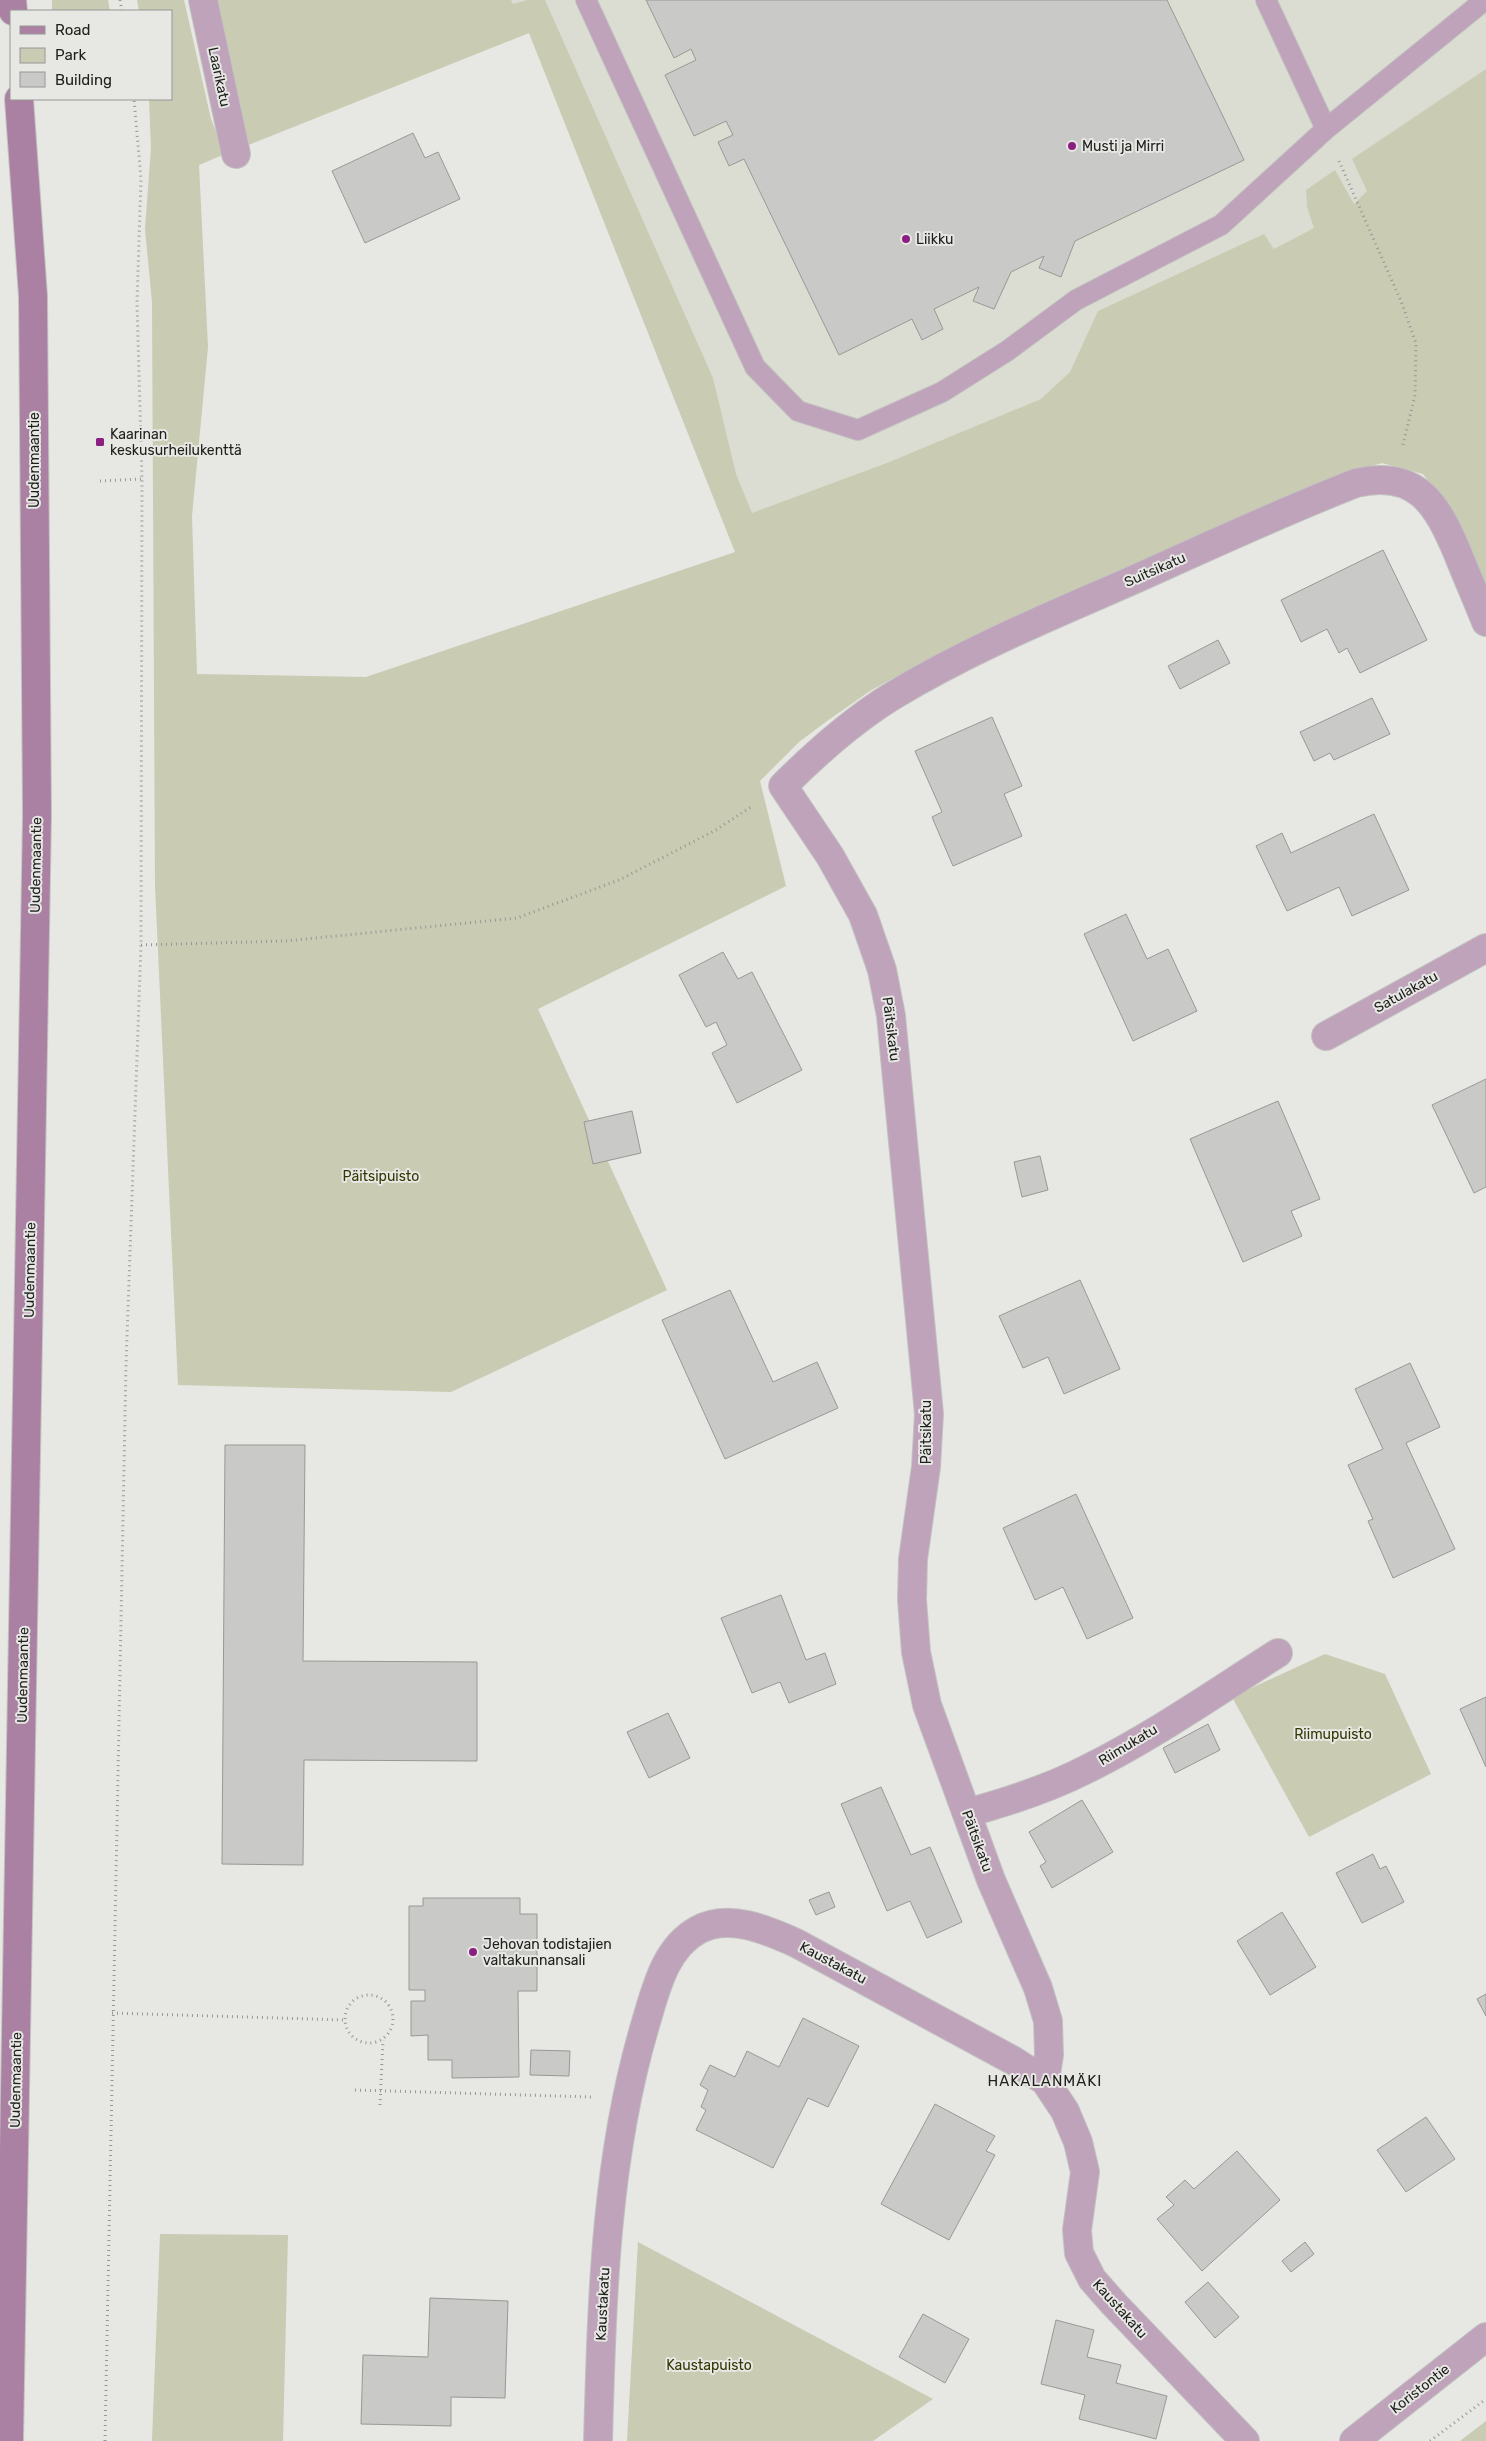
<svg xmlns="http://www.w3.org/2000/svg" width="1486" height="2441" font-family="Rubik,sans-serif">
<rect width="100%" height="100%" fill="#e7e7e4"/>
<!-- built -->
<path fill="#dcddd2" d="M281 0H1486V112L1353 204 1117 417 735 552 529 33 327 113Z"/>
<!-- green -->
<path fill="#c9cbb2" d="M52 0H108L110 11H52Z
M137 0H184L211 119 225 154 199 165 208 347 192 516 197 674 366 677 735 552 529 33 246 146 214 0H511L513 4 527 0H545L713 378 736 474 752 513 887 463 1041 399 1070 372 1098 311 1264 234 1274 249 1314 228 1307 207 1306 190 1335 170 1354 204 1367 191 1352 159 1486 69V589L1445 502 1423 474 1382 463 1365 468 1311 487 988 629 915 666 870 691 827 721 799 742 760 781 786 886 538 1009 667 1290 451 1392 178 1385 155 886 152 302 145 229 151 148 149 99H171V11H139Z
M1325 1654 1385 1674 1431 1774 1309 1837 1232 1697Z
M160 2234 288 2235 283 2441H152Z
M638 2242 933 2399 873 2441H627Z
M1486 2421V2441H1460Z"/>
<!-- building -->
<path fill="#c9cac7" stroke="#989895" d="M646 0H1167L1244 160 1075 241 1061 277 1039 268 1044 256 1011 272 994 309 973 301 979 287 934 309 943 329 922 340 912 319 839 355 744 159 729 166 718 142 733 135 726 121 694 136 665 75 696 60 691 49 674 58Z
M413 133 425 158 438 152 460 199 365 243 332 171Z
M1383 550 1427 640 1360 673 1347 648 1339 653 1327 629 1301 642 1281 600Z
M1218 640 1230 663 1180 689 1168 666Z
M1372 698 1390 734 1334 760 1330 753 1314 761 1300 732Z
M992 717 1022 786 1004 794 1022 836 953 866 932 817 942 812 915 751Z
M1374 814 1409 890 1352 916 1339 887 1287 911 1256 846 1282 833 1291 853Z
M1126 914 1147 959 1168 949 1197 1011 1133 1041 1084 934Z
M723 952 738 979 752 972 802 1070 737 1103 712 1053 727 1045 716 1022 706 1027 679 975Z
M1486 1079V1187L1474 1193 1432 1105Z
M1278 1101 1320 1199 1291 1211 1302 1236 1243 1262 1190 1139Z
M632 1111 641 1153 593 1164 584 1122Z
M1040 1156 1048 1190 1022 1197 1014 1162Z
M1080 1280 1120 1369 1064 1394 1048 1357 1023 1368 999 1316Z
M730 1290 773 1382 817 1362 838 1408 725 1459 662 1320Z
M1410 1363 1440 1427 1406 1443 1455 1549 1393 1578 1368 1521 1373 1519 1348 1465 1383 1449 1355 1389Z
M225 1445H305L303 1661 477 1662V1761L304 1760 303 1865 222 1864Z
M1076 1494 1133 1618 1087 1639 1063 1587 1035 1600 1003 1528Z
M781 1595 806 1660 825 1653 836 1684 789 1703 780 1682 752 1693 721 1618Z
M1486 1697V1767L1460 1709Z
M668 1713 690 1758 649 1778 627 1732Z
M1208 1724 1220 1750 1175 1773 1163 1748Z
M881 1787 911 1855 930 1847 962 1922 927 1938 910 1901 887 1911 841 1804Z
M1082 1800 1113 1852 1052 1888 1040 1866 1046 1862 1029 1832Z
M1373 1854 1380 1869 1386 1866 1404 1902 1362 1923 1336 1873Z
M829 1892 835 1907 816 1915 809 1900Z
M423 1898H520V1914H537V1991H518L519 2077 452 2078V2060H428V2035L411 2036V2001H425V1990H409V1906H423Z
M1282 1912 1316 1967 1270 1995 1237 1941Z
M1486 1994V2016L1477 1999Z
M803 2018 859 2046 828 2107 808 2098 773 2168 696 2130 706 2110 701 2107 708 2090 700 2085 710 2065 735 2077 747 2051 779 2067Z
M531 2050 570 2051 569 2076 530 2075Z
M935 2104 995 2136 986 2151 995 2155 949 2240 881 2204Z
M1426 2117 1455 2159 1406 2192 1377 2150Z
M1237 2151 1280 2200 1202 2271 1157 2219 1174 2205 1166 2197 1185 2180 1194 2189Z
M1305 2242 1314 2254 1291 2272 1282 2261Z
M1208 2282 1239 2317 1215 2338 1185 2302Z
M430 2298 508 2301 505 2398 451 2397V2426L361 2424 363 2355 428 2357Z
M923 2314 969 2339 945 2383 899 2357Z
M1056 2320 1094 2330 1087 2357 1121 2365 1116 2383 1167 2396 1156 2439 1079 2419 1085 2395 1041 2384Z"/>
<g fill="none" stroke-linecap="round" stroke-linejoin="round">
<defs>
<path id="service" d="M586 0 755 367 798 411 858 430 942 392 1007 351 1076 300 1221 225 1326 129
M1266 0 1326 129 1485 0"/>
<path id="minor" d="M203 0 236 154
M1326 1036 1486 948
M967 1813C1007 1802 1048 1789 1085 1770 1152 1737 1215 1693 1278 1653
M1045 2081 1049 2055 1048 2021 1038 1988 991 1880 927 1705 916 1652 912 1600 913 1559 926 1467 929 1414 891 1016 882 970 863 915 830 856 783 786C817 752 853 720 894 695 970 649 1053 615 1133 580 1207 547 1281 512 1356 483 1417 469 1437 504 1458 554 1467 577 1477 599 1486 622
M598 2441C602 2300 605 2159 646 2022 656 1989 665 1948 698 1930 729 1913 767 1930 796 1943L1014 2061 1045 2081 1065 2111 1078 2142 1085 2172 1077 2230 1079 2253 1092 2279 1114 2304 1245 2441"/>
<path id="tertiary" d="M1354 2441 1486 2337"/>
<path id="secondary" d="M12 0 13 11
M9 2441 37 815 33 296 19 99"/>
</defs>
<!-- service casing -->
<use href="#service" stroke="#c3c3c1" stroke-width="22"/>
<!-- minor casing -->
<use href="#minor" stroke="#c3c3c1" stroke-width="30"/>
<!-- tertiary casing -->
<use href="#tertiary" stroke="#c3c3c1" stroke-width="30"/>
<!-- secondary casing -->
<use href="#secondary" stroke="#c3c3c1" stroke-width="30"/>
<!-- path -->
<path stroke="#979895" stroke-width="3" stroke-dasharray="1 4" stroke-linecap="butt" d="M120 0 122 11
M1339 161 1401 301 1416 343 1415 395 1403 445
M100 481 142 479
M141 945 285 941 517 918 619 880 716 830 751 807
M345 2019a24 24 0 1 1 48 0a24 24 0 1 1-48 0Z
M112 2013 345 2020
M355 2090 591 2097
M380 2105 383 2040
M105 2441 126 1365 141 945 142 479 137 303 141 179 134 99
M1430 2441 1486 2399"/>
<!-- service -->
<use href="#service" stroke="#bfa3ba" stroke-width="20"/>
<!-- minor -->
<use href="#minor" stroke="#bfa3ba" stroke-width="28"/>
<!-- tertiary -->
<use href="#tertiary" stroke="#bfa3ba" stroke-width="28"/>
<!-- secondary -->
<use href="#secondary" stroke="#aa81a3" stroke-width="28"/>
</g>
<!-- markers -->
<g fill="#8b1e81" stroke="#e7e7e4" stroke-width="2">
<circle cx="1072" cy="146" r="5"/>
<circle cx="906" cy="239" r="5"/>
<rect x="95" y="437" width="10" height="10" rx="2.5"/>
<circle cx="473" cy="1952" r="5"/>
</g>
<g text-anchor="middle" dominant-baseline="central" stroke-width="4" stroke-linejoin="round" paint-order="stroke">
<!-- street labels -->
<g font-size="14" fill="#20211f" stroke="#e7e7e4">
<text transform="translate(219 77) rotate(78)">Laarikatu</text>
<text transform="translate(34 460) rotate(-90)">Uudenmaantie</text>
<text transform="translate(1155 570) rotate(-24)">Suitsikatu</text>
<text transform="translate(36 865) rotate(-89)">Uudenmaantie</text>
<text transform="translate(1406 992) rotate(-29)">Satulakatu</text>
<text transform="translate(891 1029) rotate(83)">Päitsikatu</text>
<text transform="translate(30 1270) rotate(-89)">Uudenmaantie</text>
<text transform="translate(926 1432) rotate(-90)">Päitsikatu</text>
<text transform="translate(23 1675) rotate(-89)">Uudenmaantie</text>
<text transform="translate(1128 1745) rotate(-31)">Riimukatu</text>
<text transform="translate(977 1841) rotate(70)">Päitsikatu</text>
<text transform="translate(833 1963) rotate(28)">Kaustakatu</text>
<text transform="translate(16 2080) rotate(-89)">Uudenmaantie</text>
<text transform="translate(603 2304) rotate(-87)">Kaustakatu</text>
<text transform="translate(1120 2309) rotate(48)">Kaustakatu</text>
<text transform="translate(1420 2389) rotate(-38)">Koristontie</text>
</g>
<!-- poi labels -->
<g font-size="14" fill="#20211f" stroke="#e7e7e4" text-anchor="start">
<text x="1082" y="146">Musti ja Mirri</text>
<text x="916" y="239">Liikku</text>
<text x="110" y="434">Kaarinan<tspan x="110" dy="16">keskusurheilukenttä</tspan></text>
<text x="483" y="1944">Jehovan todistajien<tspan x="483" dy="16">valtakunnansali</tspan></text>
</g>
<!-- park labels -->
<g font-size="14" fill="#353600" stroke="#e7e7e4">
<text x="381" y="1176">Päitsipuisto</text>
<text x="1333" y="1734">Riimupuisto</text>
<text x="709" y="2365">Kaustapuisto</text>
</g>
<!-- neighbourhood labels -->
<g font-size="15" letter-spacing="1" fill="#20211f" stroke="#e7e7e4">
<text x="1045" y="2081">HAKALANMÄKI</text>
</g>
</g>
<!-- legend -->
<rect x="10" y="10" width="162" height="90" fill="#e7e7e4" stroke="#979895"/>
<rect x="20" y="26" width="25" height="8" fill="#aa81a3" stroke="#979895"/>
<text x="55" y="35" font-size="15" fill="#20211f">Road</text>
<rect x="20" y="48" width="25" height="15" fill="#c9cbb2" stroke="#979895"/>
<text x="55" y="60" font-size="15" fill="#20211f">Park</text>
<rect x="20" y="72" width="25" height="15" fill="#c9cac7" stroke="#979895"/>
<text x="55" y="85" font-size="15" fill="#20211f">Building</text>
</svg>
